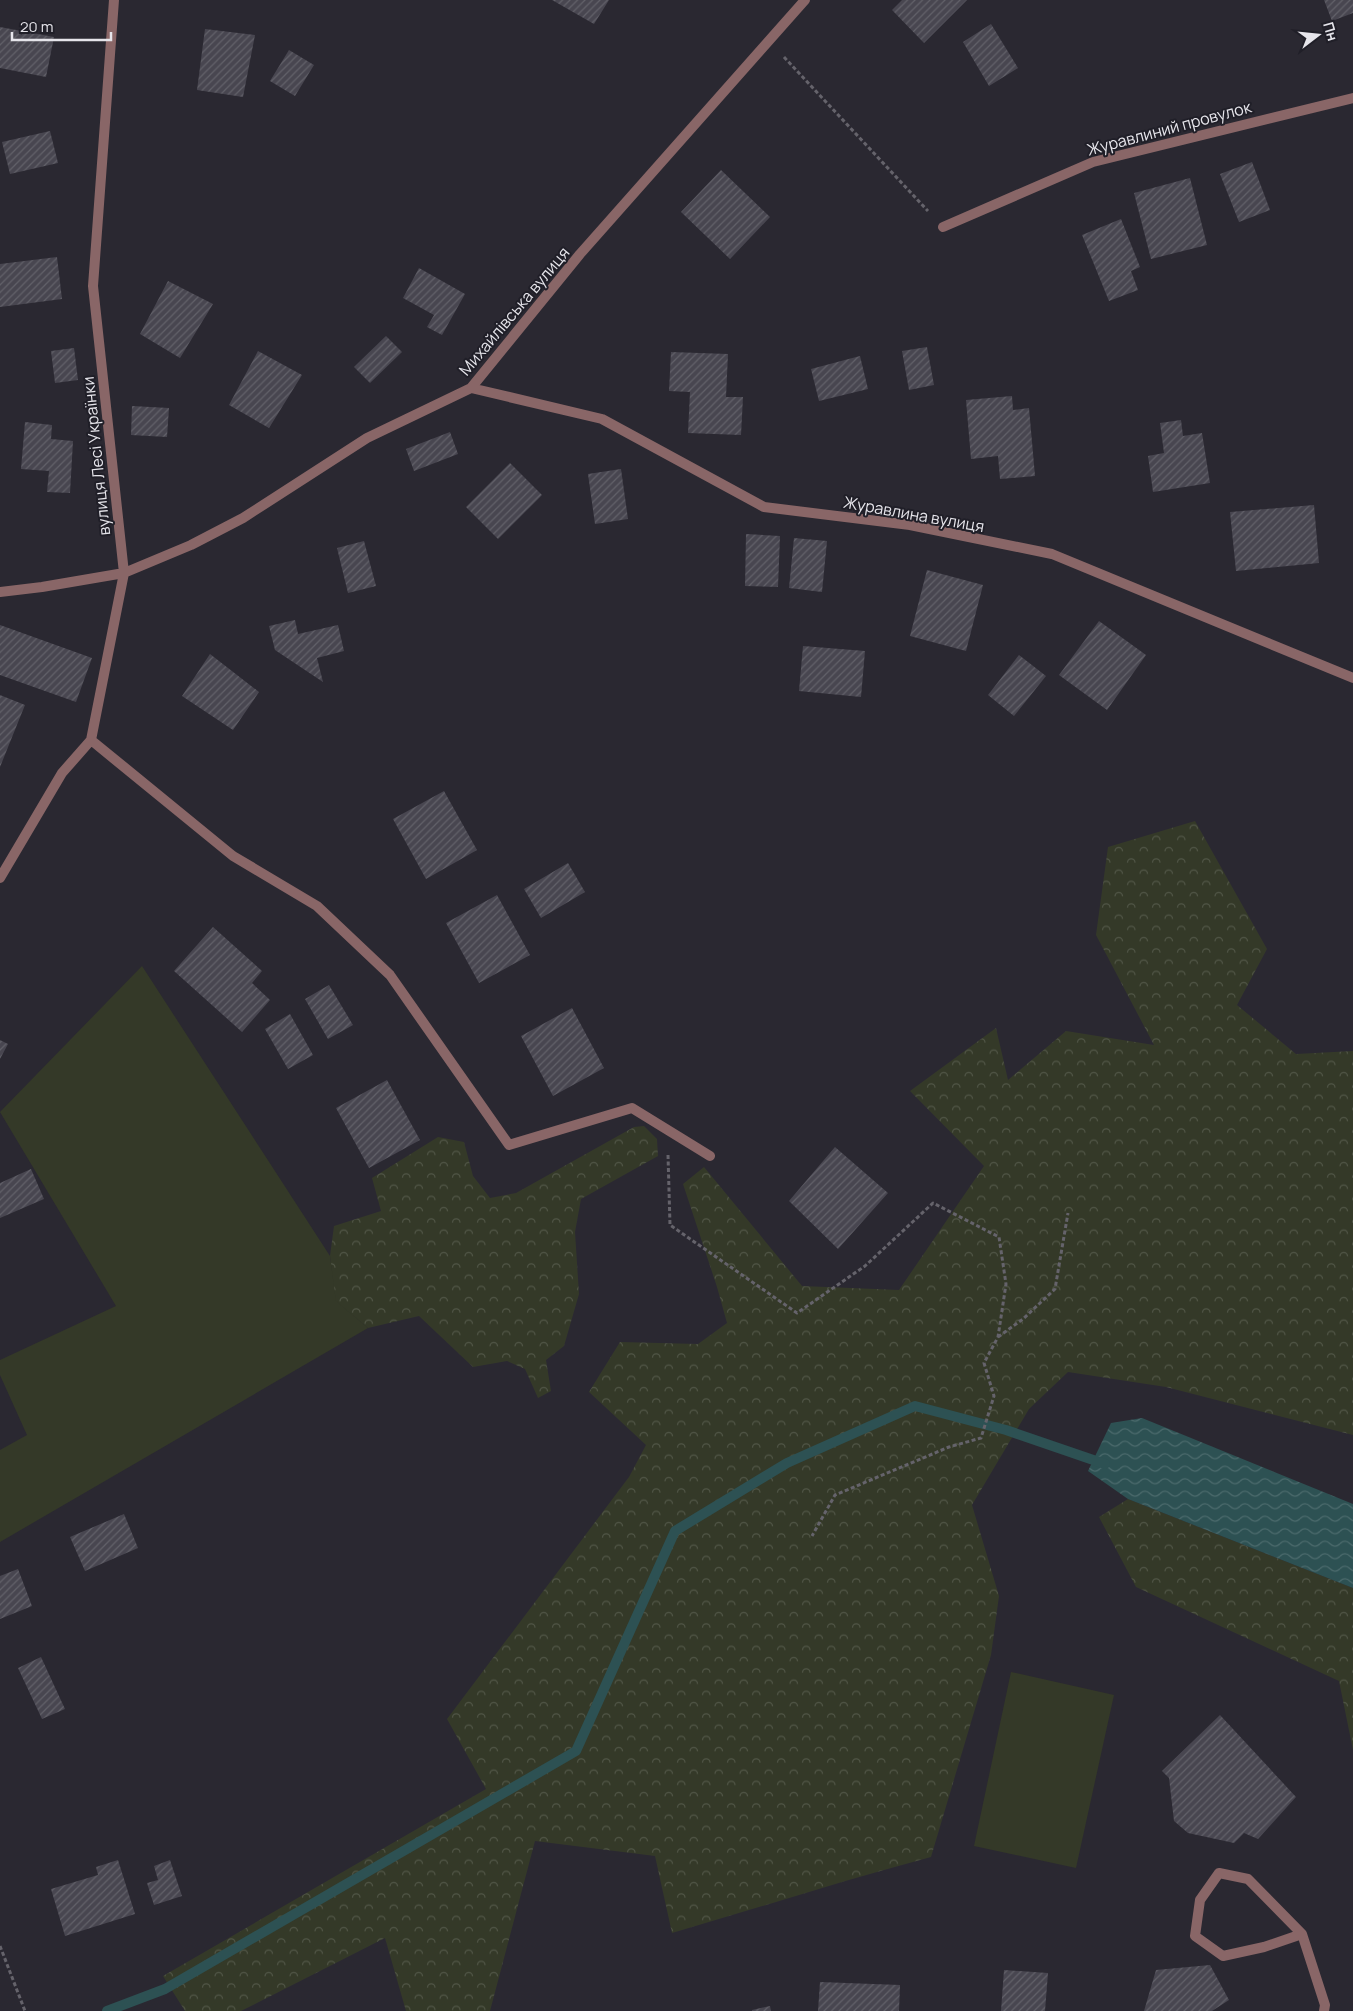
<svg xmlns="http://www.w3.org/2000/svg" width="1353" height="2011" font-family="Manrope,sans-serif">
<defs>
<pattern id="forest-crowns" width="20" height="18" patternUnits="userSpaceOnUse" patternTransform="scale(1.25)"><rect width="20" height="18" fill="#343928"/><path d="M2 6a3 3 0 1 1 6 0M12 15a3 3 0 1 1 6 0" fill="none" stroke="#515647"/></pattern>
<pattern id="water-waves" width="16" height="10" patternUnits="userSpaceOnUse" patternTransform="scale(1.25)"><rect width="16" height="10" fill="#2d5153"/><path d="M0 5q4-4 8 0t8 0" fill="none" stroke="#4b6a6c"/></pattern>
<pattern id="building-hatch" width="6" height="6" patternUnits="userSpaceOnUse" patternTransform="scale(1.25)"><rect width="6" height="6" fill="#484650"/><path d="M-1 1l2-2M0 6l6-6M5 7l2-2" fill="none" stroke="#626169"/></pattern>
</defs>
<rect width="100%" height="100%" fill="#2a2831"/>
<!-- forest -->
<path fill="url(#forest-crowns)" d="M1195 821 1267 949 1237 1005 1296 1054 1353 1051V1435L1166 1387 1068 1372 1029 1409 972 1505 999 1596 991 1655 931 1857C844 1880 759 1908 672 1933L655 1856 535 1841 490 2011H406L385 1938 241 2011H185L163 1976 486 1789 447 1719 629 1477 646 1445 589 1392 620 1342 698 1344 727 1323 717 1287 683 1184 704 1167 802 1286 899 1290 984 1166 910 1091 996 1028 1008 1080 1066 1031 1154 1045 1096 935 1108 847Z
M644 1126 657 1139 658 1156 581 1199 575 1232 579 1294 564 1346 546 1360 551 1391 538 1398 525 1369 507 1361 473 1367 419 1316 368 1328 335 1301 330 1256 334 1226 381 1211 372 1178 438 1137 464 1142 473 1176 490 1198 516 1193 634 1127Z
M1128 1499 1353 1588V1750L1339 1681 1136 1587 1099 1517Z"/>
<!-- garden -->
<path fill="#343928" d="M142 966 330 1256 336 1301 368 1328 0 1542V1450L27 1435 0 1375V1360L116 1306 0 1112Z
M1011 1672 1114 1695 1076 1868 974 1846Z"/>
<!-- water -->
<path fill="url(#water-waves)" d="M1142 1418 1353 1504V1588L1128 1499 1088 1471 1111 1423Z"/>
<g fill="none" stroke-linecap="round" stroke-linejoin="round">
<!-- stream -->
<path stroke="#2d5153" stroke-width="10" d="M107 2011 165 1989 576 1751 675 1531 787 1463 915 1406 1006 1430 1105 1464"/>
</g>
<!-- building -->
<path fill="url(#building-hatch)" d="M552 0H609L594 24Z
M902 0H967L924 43 892 10Z
M1324 0H1353V13L1332 21Z
M991 24 1018 68 989 86 963 42Z
M0 27 54 37 46 77 0 68Z
M205 29 255 35 243 97 197 90Z
M289 50 314 65 295 96 270 81Z
M50 131 58 163 10 174 2 142Z
M1252 162 1270 210 1239 222 1220 174Z
M721 170 770 217 730 259 681 212Z
M1190 178 1207 245 1151 259 1134 193Z
M1121 219 1140 267 1131 271 1138 290 1109 301 1082 235Z
M57 257 62 299 0 307V264Z
M419 268 465 294 442 335 427 327 434 315 403 298Z
M168 281 213 304 180 358 140 334Z
M386 336 402 352 370 383 354 367Z
M927 347 934 385 909 390 902 351Z
M74 348 78 380 55 383 51 351Z
M258 351 302 375 269 428 229 405Z
M671 352 728 354 726 397H743L741 435 688 433 690 392 669 391Z
M860 356 868 389 819 401 811 369Z
M1012 396 1013 410 1029 408 1035 476 1000 479 998 456 971 459 966 400Z
M132 406 169 408 167 437 131 435Z
M1181 420 1183 436 1202 433 1210 483 1153 492 1148 456 1164 453 1160 423Z
M25 422 52 425 51 439 73 441 70 493 47 492 49 471 21 469Z
M450 432 458 454 414 471 406 449Z
M510 463 542 495 498 539 466 507Z
M621 469 628 519 595 524 588 474Z
M1314 505 1319 563 1236 571 1230 512Z
M746 534 780 536 778 587 745 586Z
M794 538 827 541 822 592 789 588Z
M364 541 376 586 348 593 337 548Z
M927 570 983 585 966 651 910 636Z
M295 620 298 634 338 625 344 651 317 658 323 682 275 650 269 626Z
M1099 621 1146 655 1107 710 1059 675Z
M0 625 92 658 76 702 0 675Z
M803 646 865 651 861 697 799 691Z
M210 654 259 692 233 730 182 696Z
M1019 655 1046 676 1014 716 988 695Z
M0 695 25 705 0 767Z
M444 791 477 850 426 879 393 819Z
M568 863 585 892 541 918 524 889Z
M497 895 530 955 479 983 446 923Z
M213 927 262 971 252 983 270 1000 242 1032 174 971Z
M329 985 353 1025 328 1039 305 999Z
M572 1008 604 1068 553 1096 521 1036Z
M290 1014 313 1055 288 1069 265 1029Z
M0 1040 8 1044 0 1059Z
M387 1080 420 1140 369 1168 336 1108Z
M835 1147 888 1193 838 1249 789 1201Z
M31 1169 44 1199 0 1218V1183Z
M124 1514 138 1548 85 1571 70 1537Z
M18 1569 32 1606 0 1619V1576Z
M41 1657 65 1709 42 1719 18 1668Z
M1220 1715 1296 1797 1258 1839 1244 1833 1234 1843 1188 1833 1174 1821 1169 1778 1162 1771Z
M118 1860 135 1914 65 1936 51 1889 98 1875 96 1867Z
M170 1860 182 1896 154 1905 147 1883 158 1880 154 1866Z
M1210 1965 1229 2000 1212 2011H1144L1156 1970Z
M1004 1970 1048 1973 1045 2011H1001Z
M820 1982 900 1985 899 2011H818Z
M770 2006 771 2011H752V2010Z"/>
<g fill="none" stroke-linecap="round" stroke-linejoin="round">
<!-- path -->
<path stroke="#65636b" stroke-width="3" stroke-dasharray="4 2.5" stroke-linecap="butt" d="M784 57 928 211
M668 1155 670 1225 797 1313 865 1266 933 1203 999 1237 1006 1284 998 1337 984 1363 994 1396 981 1438 949 1447 835 1495 812 1536
M998 1337 1023 1319 1055 1289 1068 1213
M0 1946 25 2011"/>
<!-- lane -->
<path stroke="#896667" stroke-width="10" d="M1302 1934 1264 1947 1223 1956 1195 1936 1200 1900 1219 1873 1248 1879 1302 1934 1325 2005 1324 2011"/>
<!-- street -->
<path stroke="#896667" stroke-width="10" d="M943 227 1093 162 1353 98
M471 388 602 419 764 507 910 525 1052 554 1353 678
M0 592 42 587 124 573 191 545 243 518 367 438 471 388 580 254 805 0
M91 740 233 856 317 906 390 975 509 1145 632 1108 710 1156
M0 878 62 773 91 740 124 573 93 286 114 0"/>
</g>
<g text-anchor="middle" dominant-baseline="central" stroke-width="4" stroke-linejoin="round" paint-order="stroke">
<!-- street labels -->
<g font-size="16" fill="#e6e5eb" stroke="#201f28">
<text transform="translate(1169 128) rotate(-15)">Журавлиний провулок</text>
<text transform="translate(514 311) rotate(-50)">Михайлівська вулиця</text>
<text transform="translate(96 456) rotate(-96)">вулиця Лесі Українки</text>
<text transform="translate(914 514) rotate(10)">Журавлина вулиця</text>
</g>
</g>
<!-- north arrow -->
<g transform="translate(1318 35) rotate(74)" stroke="#201f28" stroke-width="4" paint-order="stroke">
<path d="M0-4L9 19L0 12L-9 19Z" fill="#e6e5eb"/>
<text y="-8" font-size="14" font-weight="bold" text-anchor="middle" fill="#e6e5eb">Пн</text>
</g>
<!-- scale -->
<path d="M12 32v8h99v-8" fill="none" stroke="#e6e5eb" stroke-width="2.5"/>
<text x="20" y="32" font-size="15" fill="#e6e5eb" stroke="#201f28" stroke-width="4" paint-order="stroke">20 m</text>
</svg>
